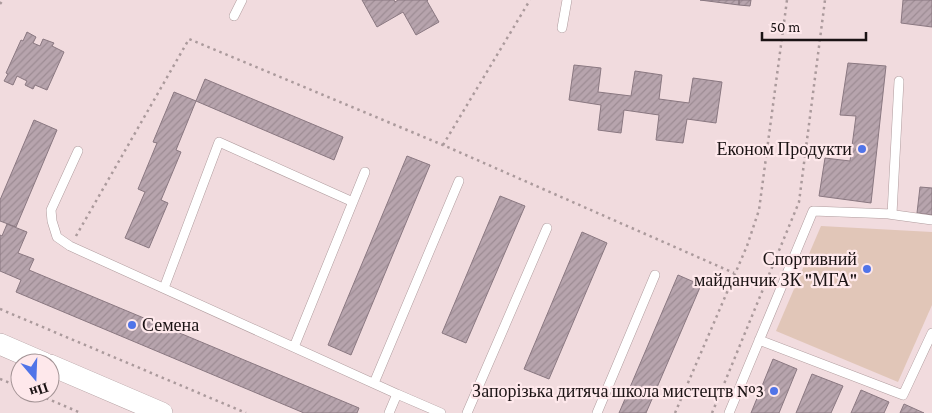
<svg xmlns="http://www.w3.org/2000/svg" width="932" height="413" font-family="'Crimson Pro',serif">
<defs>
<pattern id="building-hatch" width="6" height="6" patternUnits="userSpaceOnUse" patternTransform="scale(1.25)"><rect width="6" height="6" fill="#b7a4ad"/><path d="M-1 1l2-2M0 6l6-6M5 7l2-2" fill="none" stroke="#9d8c94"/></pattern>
</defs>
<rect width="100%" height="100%" fill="#f1dbde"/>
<!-- pitch -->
<path fill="#e1c6b8" d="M821 226 932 232V305L898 382 776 331Z"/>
<!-- building -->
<path fill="url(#building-hatch)" stroke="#8a7881" d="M362 0H394L395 2 398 0H428L427 1 439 22 416 35 403 12 377 27Z
M700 0H739V5Z
M739 0H751L750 6 739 5Z
M903 0H932V27L901 23Z
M27 32 36 37 33 43 40 46 43 39 54 43 52 46 64 52 47 90 35 85 33 89 25 85 27 81 17 76 13 85 4 81 8 74 6 73 21 40 23 41Z
M848 63 886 66 871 203 819 196 825 158 850 161 856 116 840 115Z
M574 65 601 68 598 92 631 96 635 71 662 75 659 99 689 103 693 78 722 82 716 123 687 119 683 143 656 140 659 115 624 110 621 133 598 130 601 105 569 100Z
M205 79 343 137 334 160 196 101Z
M174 92 196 101 176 150 181 152 161 200 168 203 149 248 125 238 145 192 138 189 157 143 153 142Z
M34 120 57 130 16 227 0 221V200Z
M407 156 430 165 351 355 328 345Z
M920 187 932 188V215L917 213Z
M500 196 525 206 466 343 442 333Z
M7 224 27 232 18 253 34 259 29 270 359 408 357 413H304L16 292 21 280 0 271V235L2 236Z
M582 232 607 243 549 379 524 369Z
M678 275 701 285 646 413H619Z
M773 359 797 369 779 413H751Z
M812 374 843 386 831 413H796Z
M861 390 889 402 884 413H851Z
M904 404 924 413H900Z"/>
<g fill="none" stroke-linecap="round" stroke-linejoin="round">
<defs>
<path id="service" d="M234 16 242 0
M562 28 567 0
M78 151 51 210 52 221 57 237 70 246 397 394 389 413
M888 214 932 220
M164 288 219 142 353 202
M759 340 903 395 932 333
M294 347 365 172
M374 383 459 181
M397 394 441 413
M467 413 547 228
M597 413 655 275
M729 413 813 211 892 214 899 81"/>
<path id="tertiary" d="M0 344 44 363
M50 365 162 413"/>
</defs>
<!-- service casing -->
<use href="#service" stroke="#b09c9e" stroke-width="10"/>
<!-- tertiary casing -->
<use href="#tertiary" stroke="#b09c9e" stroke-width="22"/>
<!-- path -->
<path stroke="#ab9a9c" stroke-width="2.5" stroke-dasharray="2.5 4" stroke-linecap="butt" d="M0 4 3 0
M443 145 530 0
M76 236 189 39 443 145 734 273
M0 309 246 413
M0 379 20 387
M34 393 81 413
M675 413 747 246 759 210 787 0
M712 413 799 202 825 0"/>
<!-- service -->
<use href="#service" stroke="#fff" stroke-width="9"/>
<!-- tertiary -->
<use href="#tertiary" stroke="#fff" stroke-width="21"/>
</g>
<!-- markers -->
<g fill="#5074e8" stroke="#fee8eb" stroke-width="2">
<circle cx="862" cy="149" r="5"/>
<circle cx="867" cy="269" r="5"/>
<circle cx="132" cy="325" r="5"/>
<circle cx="774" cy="391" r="5"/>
</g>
<g text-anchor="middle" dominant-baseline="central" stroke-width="4.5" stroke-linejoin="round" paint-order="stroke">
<!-- poi labels -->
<g font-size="18" fill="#1b1314" stroke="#fee8eb" text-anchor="end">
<text x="852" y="149">Економ Продукти</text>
<text x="857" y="259">Спортивний<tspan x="857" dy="21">майданчик ЗК "МГА"</tspan></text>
<text x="142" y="325" text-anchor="start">Семена</text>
<text x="764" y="391">Запорізька дитяча школа мистецтв №3</text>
</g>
</g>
<!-- north arrow -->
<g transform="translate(35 378) rotate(161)"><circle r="24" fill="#fee8eb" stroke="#a39395"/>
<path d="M0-4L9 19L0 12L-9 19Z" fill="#5074e8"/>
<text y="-8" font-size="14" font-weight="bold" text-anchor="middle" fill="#1b1314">Пн</text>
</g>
<!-- scale -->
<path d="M762 32v8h104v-8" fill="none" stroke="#1b1314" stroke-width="2.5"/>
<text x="770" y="32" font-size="15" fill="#1b1314" stroke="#fee8eb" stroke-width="4" paint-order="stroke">50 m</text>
</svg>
